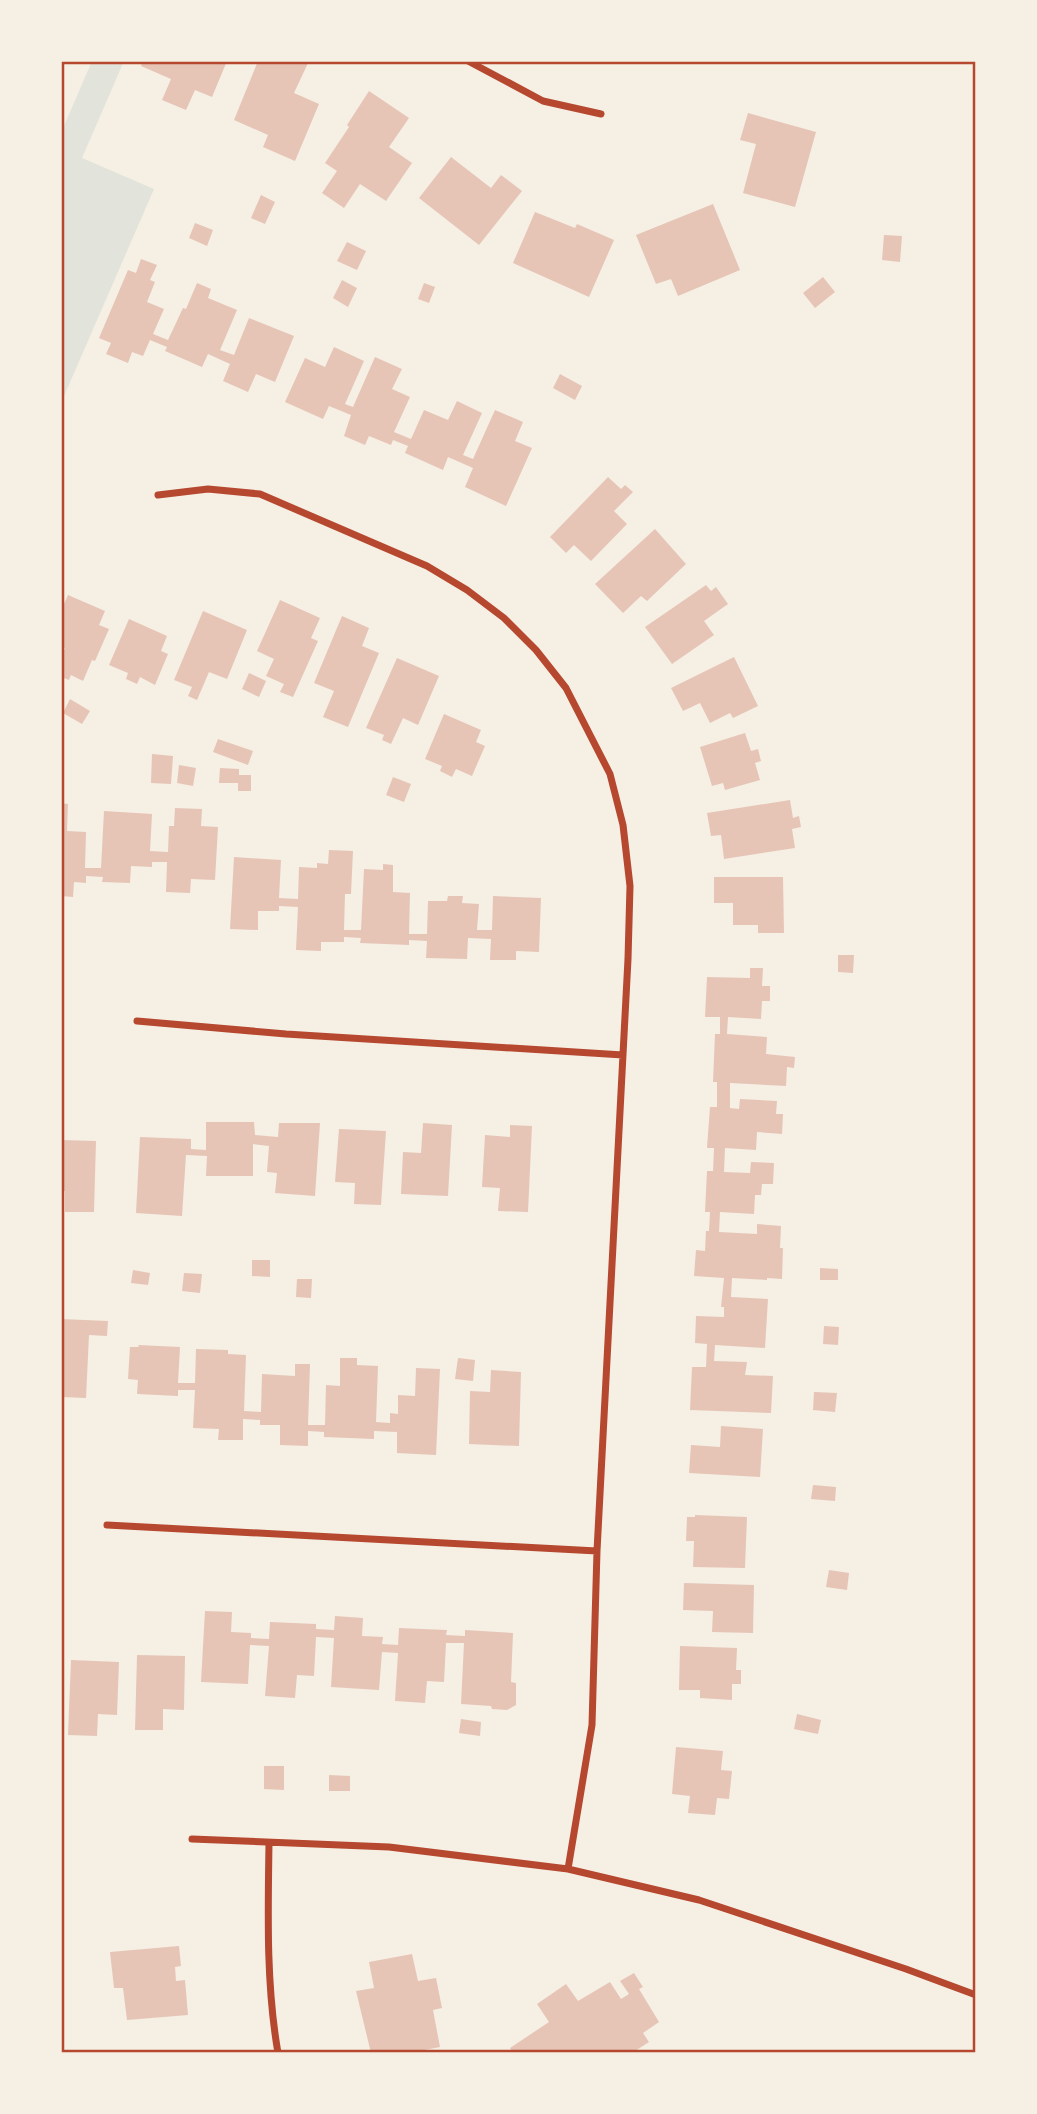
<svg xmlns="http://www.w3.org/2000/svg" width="1037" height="2114" font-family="'Fira Sans',sans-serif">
<rect width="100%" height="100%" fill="#f6efe4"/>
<!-- green -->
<path fill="#e2e4dc" d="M92 61H124L82 158 154 189 61 403V133Z"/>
<!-- building -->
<path fill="#e6c5b7" d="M143 61H227L212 97 195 90 186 110 162 100 171 79 141 66Z
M258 61 308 63 294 93 319 104 295 161 263 147 268 135 234 120Z
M369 91 409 118 389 147 412 163 386 201 360 184 344 208 322 193 337 171 325 163 349 127 347 125Z
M748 113 816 132 795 207 743 193 756 144 740 140Z
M451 157 491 188 501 175 522 191 479 245 419 198Z
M261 195 275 202 265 224 251 218Z
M713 204 740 270 678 296 671 279 656 284 636 235Z
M535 212 575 228 577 224 614 240 589 297 513 263Z
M195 223 213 230 207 246 189 238Z
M884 235 902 236 900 262 882 260Z
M347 242 366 251 357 270 337 261Z
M141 259 157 265 150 280 155 282 147 302 164 309 153 334 168 340 183 308 186 309 197 283 211 289 208 298 237 310 220 350 234 355 249 318 294 336 275 382 256 374 248 392 223 381 230 364 208 354 202 367 165 351 167 347 150 340 143 356 132 352 128 363 106 354 111 343 99 338 128 270 136 273Z
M823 277 835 292 815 308 803 293Z
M342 280 357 288 348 307 333 298Z
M424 283 435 287 429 303 418 299Z
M334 347 364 361 345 404 353 407 375 357 402 369 392 389 410 397 394 432 411 439 424 410 448 420 457 401 482 413 463 455 473 459 495 410 523 422 515 441 532 448 506 506 465 487 473 468 448 457 443 470 405 453 408 446 393 440 391 445 369 436 365 445 344 436 351 415 329 406 323 419 285 402 305 358 325 367Z
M560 374 582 386 575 400 553 388Z
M608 477 621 489 625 485 633 492 614 511 627 524 591 561 574 545 566 553 550 537Z
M655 529 686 564 647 601 641 596 623 613 595 584Z
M706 585 711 591 716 587 728 604 704 621 714 635 672 664 645 627Z
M68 595 105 611 99 625 109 629 95 661 92 660 83 681 71 675 69 680 61 677V656L65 648 61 647V611Z
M280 600 320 618 311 638 318 641 293 697 280 692 284 684 266 676 274 659 257 651Z
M203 611 247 630 227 679 209 672 197 700 188 696 192 687 174 680Z
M342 616 369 628 362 646 379 653 348 727 323 717 334 691 314 683Z
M129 619 167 636 161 651 168 654 155 685 140 677 137 684 126 679 128 673 109 665Z
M734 657 758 706 733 718 730 713 710 723 700 703 683 711 671 688Z
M397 658 439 676 418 725 403 718 391 744 382 740 384 735 366 728Z
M249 673 266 681 259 697 242 689Z
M70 699 90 711 82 724 63 713Z
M444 714 481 730 476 742 485 746 472 776 456 769 452 777 440 771 442 766 425 759Z
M745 733 751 751 758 749 761 761 755 763 760 780 725 790 723 783 712 786 700 747Z
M218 739 253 751 248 765 213 752Z
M152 754 173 756 171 784 151 783Z
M179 765 196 768 193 786 177 783Z
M220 768 239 769V775H251V791H238V783H219Z
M393 777 411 784 404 802 386 795Z
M790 800 793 818 799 816 801 827 792 829 795 848 724 859 721 835 711 836 707 813Z
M61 803 68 804 67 831 86 832 85 868H101L104 811 152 814 150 851 168 852 169 826H174L175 808 202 809 201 826 218 827 215 880 191 879 190 893 166 892 167 862H152V867L131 866 130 883 102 882 103 877 86 876V883L74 882 73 897 61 896Z
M329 850 353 851 351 894H345L344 930H361L364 869 383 870V864L393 865V892L410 893 409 934H427L428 901H447L448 896H463L462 903 479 904 477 930H492L493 896 541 898 539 952 516 951V960H490L491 939 468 938 467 959 426 958 427 941 409 940V945L360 943 361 938 344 937V942H321V951L296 950 298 907 279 906V911H258V930L230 929 234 857 281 860 279 898 298 899 299 867 317 868V863L328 864Z
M714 877H783L784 933H758V925H733V903H714Z
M838 955H854L853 973 838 972Z
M750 968H763L762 986H770V1001H762L761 1019 728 1017 727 1034 767 1037 766 1054 795 1057 794 1068 787 1067 786 1086 730 1083V1108L739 1109 740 1099 777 1101 776 1114H783L782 1134 757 1132 756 1150 725 1148 724 1172 750 1173 751 1162 774 1163 773 1184H762L761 1195H755L754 1214 720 1212 719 1232 757 1234V1224L781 1226 780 1248H783L782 1279 767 1278V1280L732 1278 731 1297 768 1299 765 1348 715 1345 714 1361 747 1362 745 1375 773 1376 771 1413 690 1410 692 1367H706L707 1344 695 1343 696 1316 724 1317V1307H721L724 1278 694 1276 696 1250 705 1251 706 1231H709L710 1212H705L707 1171H713L714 1148H707L710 1107H717V1082H713L715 1034H720V1017H705L707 977 750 978Z
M206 1122H254L255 1135 278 1137 279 1123H320L315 1196 275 1193 277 1173 267 1172 269 1146 253 1144V1176H206L207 1156 186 1155 182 1216 136 1213 140 1137 191 1139V1149L206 1150Z
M423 1123 452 1125 448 1196 401 1194 403 1152 421 1153Z
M510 1125 532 1126 528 1212 498 1211 500 1188 482 1187 485 1135 510 1137Z
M339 1129 386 1131 381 1205 354 1204 355 1183 335 1182Z
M61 1140 96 1141 94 1212H65V1191H61Z
M252 1260H270V1277L252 1276Z
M820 1268 838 1269V1280H820Z
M133 1270 150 1273 148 1285 131 1283Z
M184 1273 202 1274 200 1293 182 1291Z
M297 1279H312L311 1298 296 1297Z
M61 1319 108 1321 107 1336 89 1335 86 1398 61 1397Z
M824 1326 839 1327 838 1345 823 1344Z
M138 1345 180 1347 178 1383H195L196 1349 228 1350V1354L246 1355 244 1411 261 1412 262 1374 295 1376V1364H310L308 1425H325L326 1385 340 1386V1358H357V1365L378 1366 376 1422 390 1423V1413L398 1414V1395L415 1396 416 1368 440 1369 436 1455 397 1453V1432L374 1431V1439L324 1437V1432L308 1431V1446L280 1445V1425H260V1420L243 1419V1440H218L219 1429 193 1428 195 1390H178V1396L137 1394 138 1380 128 1379 130 1347H139Z
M458 1358 475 1360 473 1381 455 1379Z
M491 1370 521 1372 519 1446 469 1444 470 1391 490 1392Z
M814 1392 837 1393 835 1412 813 1410Z
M721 1426 763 1429 760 1477 689 1473 691 1445 720 1447Z
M813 1485 836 1487 835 1501 811 1499Z
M695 1515 747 1517 745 1568 693 1567 694 1541H686L687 1517H695Z
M829 1570 849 1573 847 1590 826 1587Z
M684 1583 754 1585 753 1633 712 1632 713 1611 683 1610Z
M205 1611 232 1612 231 1632 251 1633V1638L269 1639 270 1622 316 1624V1629L334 1630 335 1616 363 1618 362 1636 383 1637 382 1644 398 1645 399 1628 447 1630 446 1635 465 1636V1630L513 1633 511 1682 516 1683V1705L507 1710 492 1709 491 1706 461 1704 464 1643H446L444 1682 427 1681 425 1703 395 1701 398 1653 382 1652 379 1690 331 1687 334 1638 316 1637 314 1676 297 1675 295 1698 265 1696 269 1646 250 1645 248 1684 201 1682Z
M680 1646 737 1648 736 1670H741V1684H732V1700L700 1698V1690H679Z
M137 1655 185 1656 184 1710 163 1709V1730H135Z
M71 1660 119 1662 117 1715 98 1714 97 1736 68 1735Z
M797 1714 821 1720 818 1734 794 1729Z
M461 1719 481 1722 480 1736 459 1733Z
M676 1747 723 1751 721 1770 732 1771 729 1799 717 1798 715 1815 688 1813 690 1796 672 1794Z
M264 1766H284V1790L264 1789Z
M329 1775 350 1776V1791H329Z
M179 1946 181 1966 175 1967 176 1981 185 1980 188 2015 127 2020 123 1988H114L110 1952Z
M412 1954 418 1981 436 1978 442 2008 433 2010 440 2047 409 2053H371L356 1991 374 1988 369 1962Z
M634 1973 643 1987 639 1989 659 2022 643 2033 649 2042 632 2053H513L510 2048 549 2022 537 2004 566 1984 578 2001 610 1982 621 1999 629 1994 620 1981Z"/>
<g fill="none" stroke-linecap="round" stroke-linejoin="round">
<!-- minor -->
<path stroke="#b5482f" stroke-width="7" d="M468 61 543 101 601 114
M158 495 208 489 260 494 427 566 467 590 504 618 536 650 566 688 610 774 623 825 630 886 628 959 597 1551 592 1725 568 1869
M137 1021 286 1034 623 1055
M107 1525 597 1551
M192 1839 389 1847 568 1869 699 1900 906 1969 976 1995
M269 1843C268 1913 266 1984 278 2053"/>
</g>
<!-- border -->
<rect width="1037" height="2114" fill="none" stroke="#f6efe4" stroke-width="126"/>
<rect x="63" y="63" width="911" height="1988" fill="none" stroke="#b5482f" stroke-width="2.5"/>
</svg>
